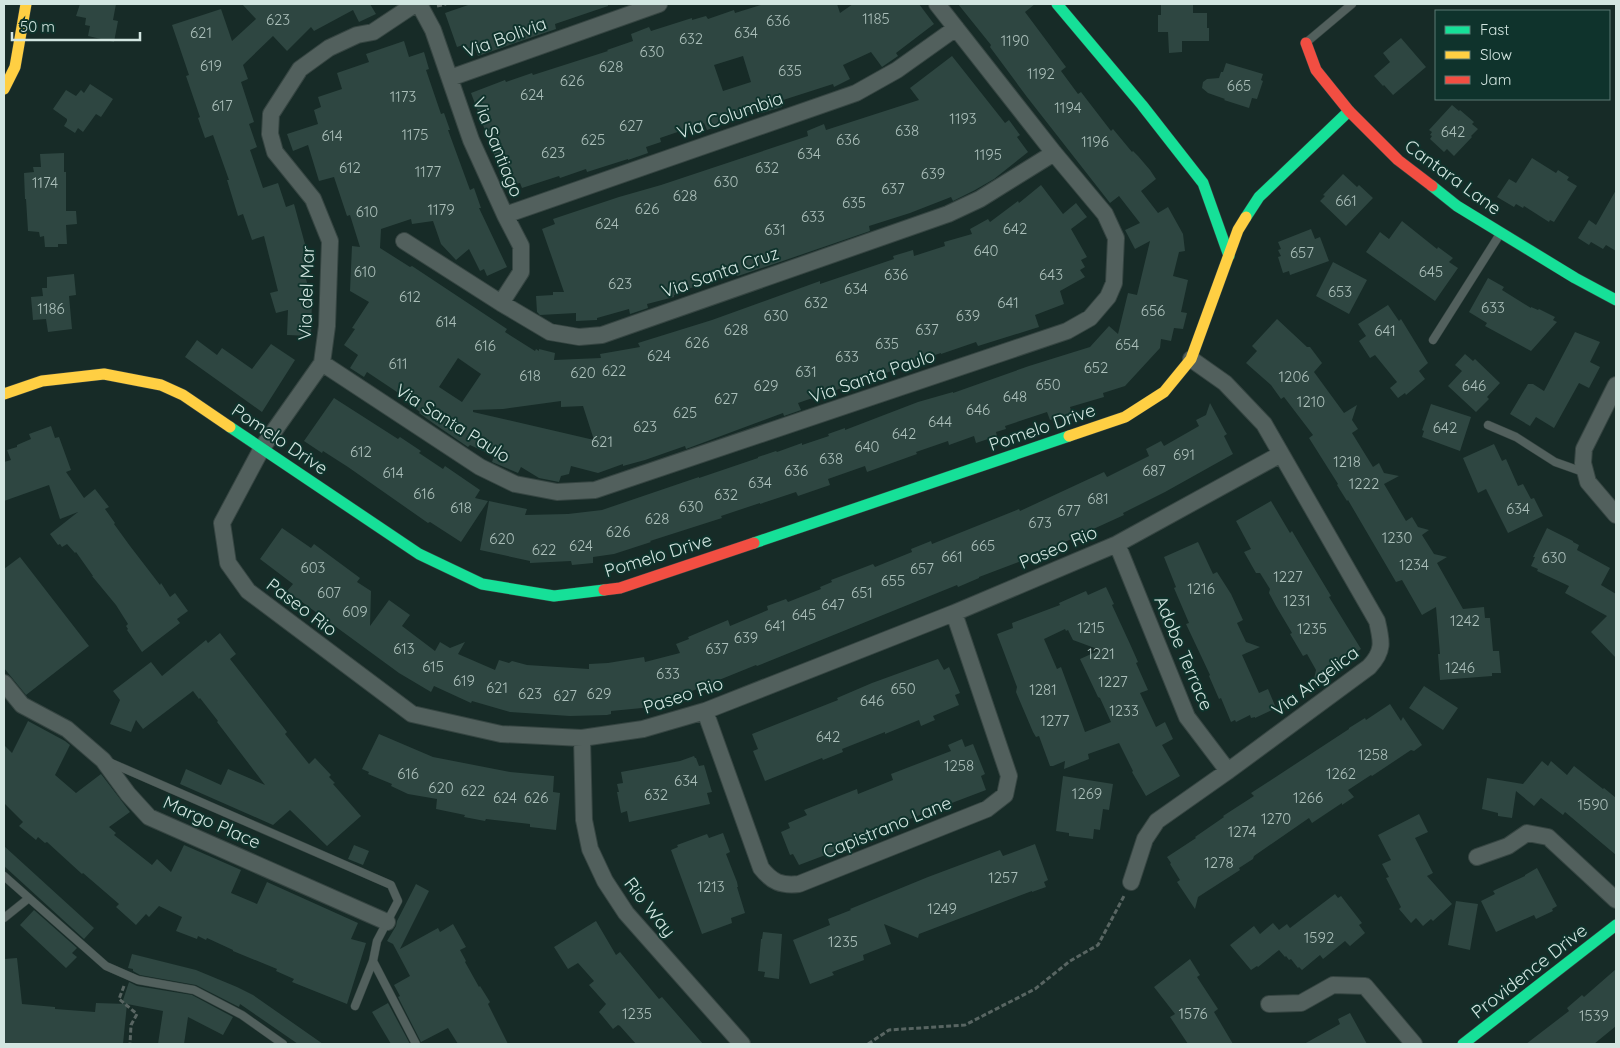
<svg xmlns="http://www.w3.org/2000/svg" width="1620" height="1048" font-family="Quicksand,sans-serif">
<rect width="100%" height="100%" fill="#172b27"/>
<!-- building -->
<path fill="#2e4641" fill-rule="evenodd" d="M80 4H116L113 20 118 21 114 42 88 36 90 26 85 25 86 18 76 16Z
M242 4H370L376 14 359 22 353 10 314 31 311 27 287 51 273 36 243 65 248 79 241 82 254 122 249 124 257 147 250 150 263 188 278 183 286 207 294 204 311 266 303 268 312 301 311 336 287 335 288 310 276 313 270 293 278 291 264 236 252 240 243 214 238 216 227 180H229L213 135 205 138 198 118 200 117 186 76 189 75 172 25 221 9 232 41 256 19Z
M471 4H608V6L555 24 556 29 478 56 474 47 468 49 466 44 457 47 445 13Z
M764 4H837L840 13 853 4H919L934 24 896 53 898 56 882 67 871 52 843 65 850 79 834 87 833 84 780 101 782 107 762 113 760 108 725 120 726 123 707 130 704 123 660 138 661 142 646 147 648 153 628 160V159L587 172 586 169 560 178 559 176 522 188 520 183 506 187 497 160 495 157 471 93 505 80 506 82 532 73 533 75 608 51 607 50 633 41 631 34 649 27 651 31 692 18V20L706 16 708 19 734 10 735 13ZM743 56 751 82 723 91 714 65Z
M958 4H1035L1025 12 1066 67 1061 71 1078 94 1081 92 1111 131 1113 129 1132 152 1133 151 1138 156 1150 170 1156 179 1141 191 1158 213 1168 207 1183 234 1185 251 1179 252 1173 276 1188 280 1181 312 1187 313 1183 329 1174 328 1171 341 1161 339 1160 348 1125 386 1103 393 1104 397 1070 407 1072 413 1050 420 1047 412 1005 426 1006 429 996 432 997 436 976 443 974 436 949 445 948 441 916 452 917 454 867 472 865 466 828 479 830 485 798 496 796 492 760 504V503L721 516 722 518 650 541 651 542 614 554 593 557V563L572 565 571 561 530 563V561L480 550 489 501 527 509 525 515 568 514 602 510 699 477V478L758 458V457L776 451 777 452 802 443V445L829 436 828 434 845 428V430L918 402 953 392V393L1029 366 1090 347 1109 326 1118 334 1128 293 1137 295 1150 241 1135 249 1125 230 1140 223 1119 196 1110 203 1027 97 990 47 991 45Z
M1161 4H1193V13H1207V28H1209V41H1182V52L1169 53 1168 32H1158V15H1161Z
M1401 38 1426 67 1393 95 1384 85 1383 86 1374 76 1390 62 1383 53Z
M404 41 409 57 424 52 429 69 426 70 441 114 444 113 450 130H448L470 190 474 188 481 208H479L507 267 487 276 484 269 480 271 469 249 456 260 441 244 433 221 412 224 411 219 381 229 380 248 410 267 412 266 507 329 505 332 535 351 536 349 539 351V349L555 353 554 360 601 358 600 354 640 347 638 343 712 320 820 281V284L894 259 893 256 913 250 914 256 945 246 944 242 972 234 970 229 988 219 990 222 1018 201 1019 203 1041 185 1063 214 1076 203 1087 217 1071 229 1087 257 1081 260 1085 267 1080 270 1085 277 1060 291 1064 304 1035 315 1039 327 978 346 976 342 941 354V353L917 361 918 362 798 403 801 410 784 416 783 413 686 449 685 446 645 460 623 466V464L598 473 571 466 569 474 561 476 559 482 539 478 521 467 518 473 492 462 494 456 470 445 468 447 433 423 419 413 420 412 416 409 417 407 406 399V398L367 372 364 377 350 368 358 355 344 345 355 329 352 328 369 302 350 291 352 246 360 247 350 215 347 216 334 177 319 181 308 145 293 151 287 134 318 124 314 110 321 107 318 97 342 89 337 73 369 62 366 54ZM458 358 481 374 462 402 439 387ZM561 401V407L583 406 594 440 473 412V410L503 409Z
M952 56 1005 123 1009 120 1020 135 1017 137 1028 152 994 179 975 190 953 201 951 197 910 213 869 226 870 231 774 264 738 276 732 273 688 289V291L674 295V297L647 304 648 308 630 314 629 309 597 318V320L576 321V313L540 315 537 312 536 296 553 295V292H564L542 229 555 224 553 219 619 197 661 185 808 136 807 131 824 124 826 130 919 100 910 88Z
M1226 63 1263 74 1261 80 1263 81 1257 99 1252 98 1249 108 1224 100 1225 99 1208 93 1202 88 1203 82 1207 79 1219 78 1221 72H1223Z
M90 84 113 99 101 117 96 114 83 132 78 128 75 133 64 126 67 121V119L53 109 66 90 76 96 81 90 84 93Z
M1452 105 1459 111 1460 110 1474 122 1472 124 1478 129 1471 136 1472 137 1454 156 1447 149 1444 152 1430 139 1432 136 1430 135 1432 132 1429 130Z
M64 153V172H66V211H76L77 224 66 225 67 244H58V247H45L44 236 40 237 39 232 28 231 26 199H25L24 173 34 172 33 167H41L40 154Z
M1532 158 1556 173 1558 170 1569 177 1567 180 1577 186 1554 222 1550 220 1549 222 1524 206 1523 208 1516 204 1514 207 1497 197 1509 179 1516 183Z
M1343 174 1357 187 1359 185 1373 198 1346 226 1320 201 1325 196 1323 195Z
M1616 190V251L1606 245 1603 249 1591 242 1589 245 1578 238 1589 220 1596 225Z
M1402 221 1437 249 1438 247 1453 258 1449 262 1458 268 1435 301 1366 252 1380 232 1389 239Z
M1311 229 1315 239 1320 237 1329 261 1290 275 1289 271 1283 273 1278 257 1281 256 1278 250 1281 249 1278 242Z
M1333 262 1367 280 1349 314 1316 296Z
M74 274 76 295 69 296 72 329 48 332 46 319 33 320 31 297 43 296 42 288H47V277Z
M1488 278 1504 287 1502 290 1531 308V307L1538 310 1539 309 1555 317 1553 320 1557 322 1531 351 1485 326 1487 323 1469 312Z
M1388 305 1399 321 1401 319 1428 363 1419 371 1425 379 1406 395 1405 393 1398 398 1390 388 1397 382 1375 355 1370 358 1359 341 1366 336 1358 324Z
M1277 319 1307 347H1310L1322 363 1314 372 1344 413 1357 405 1352 420 1358 429 1352 433 1373 467 1379 463 1384 473 1399 476 1384 484 1406 521 1412 517 1418 527 1429 530 1422 535 1434 554 1447 557 1437 563 1463 609 1484 607 1485 618H1490L1493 651H1499L1501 673H1492V676L1440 680 1438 654H1440L1436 607 1422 615 1402 580 1396 582 1348 500 1347 501 1337 485 1338 484 1309 438 1313 435 1284 397 1281 399 1271 385 1246 363 1257 351 1252 346Z
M1575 332 1600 342 1590 362 1600 367 1589 388 1579 383 1554 428 1536 417 1530 426 1510 414 1528 384H1533L1544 391Z
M197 340 217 355 222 348 252 369 271 344 295 360 262 412 185 357Z
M1465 354 1473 361 1475 359 1500 383 1487 397 1489 399 1476 412 1448 386 1462 371 1455 365Z
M334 398 398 439 400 437 421 451 419 453 443 469 445 466 480 490 475 498 488 501 461 542 430 522 428 523 348 467 323 451 322 453 304 441Z
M1210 403 1225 431 1227 434 1224 436 1233 454 1165 492 1123 513 1124 515 1032 557 979 577V578L958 587 957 585 757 666 756 665 682 695 683 697 642 708 611 711V714L607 715 570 716 510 712 472 701 471 703 434 686 431 692 399 673 287 591 293 584 260 559 282 528 311 548 314 544 360 578 357 582 371 591 370 626 389 600 410 615 402 626 435 651 440 642 450 648 465 642 458 654 495 670 499 660 509 663 512 661 527 665 589 669V664L608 663 644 657 645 662 680 653 676 644 689 639 688 637 728 620 730 626 768 610 767 606 786 599 788 602 821 589 820 587 832 582 831 580 873 564 875 567 912 552 911 549 931 541 932 544 1019 509 1020 511 1104 472 1107 477 1149 456 1146 449 1161 441 1164 446 1199 426 1196 420 1206 415Z
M1431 404 1471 417 1460 451 1422 437 1424 431 1422 430Z
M51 426 55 438 59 437 71 470 66 472 84 498 95 489 109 507 105 509 115 523 114 524 130 546 160 585 161 583 170 597 175 593 188 611 177 619 180 623 142 652 127 630 128 629 126 626 128 624 116 605 92 576H93L76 552 75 553 67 544 62 547 60 544 58 545 50 534 78 512 60 519 49 485 4 501V462L11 460 7 450 17 447V445L31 439 29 434Z
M1494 444 1502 461 1506 459 1518 486 1523 484 1531 499 1534 498 1543 516 1508 533 1486 489 1478 493 1463 458Z
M1271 501 1290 533 1292 531 1305 553 1331 596 1329 597 1361 649 1338 663 1340 667 1313 683 1316 670 1307 654 1303 656 1290 634 1292 633 1276 606 1269 593 1270 589 1260 573H1256L1244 552 1251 549 1236 521Z
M1547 528 1573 541V542L1579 545 1577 550 1610 568 1601 585 1616 594V658L1591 632 1607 616 1565 593 1569 586 1537 571 1538 569 1531 566 1535 557H1533Z
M1198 542 1213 574 1217 572 1231 594 1243 620 1237 623 1246 642 1260 647 1242 655 1259 693 1268 689 1276 708 1255 718V717L1251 718 1250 715 1236 722 1235 720 1231 722 1221 698 1219 699 1209 676 1210 675 1186 624 1189 623 1174 588 1176 587 1164 557Z
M20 557 89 646 26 695 4 668V569Z
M1106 587 1114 604 1112 605 1130 644 1138 662 1136 663 1148 690 1140 693 1156 727 1165 722 1173 739 1162 745 1180 776 1146 796 1132 772 1133 771 1119 743 1088 754 1089 759 1064 769 1065 761 1053 766H1050L1039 736 1036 737 1033 732 1016 692 1017 687 997 634 1013 628 1012 623 1060 605 1059 603 1086 591 1088 595ZM1065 629 1066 631 1068 630 1073 640 1100 650 1080 659 1098 697 1100 698 1111 722 1085 732 1061 667 1057 669 1044 639Z
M220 633 236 654 230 659 287 732 285 734 309 764 315 758 331 775 329 777 335 783 333 784 361 816 327 846 290 810 273 825 180 784 186 769 221 785 228 769 265 785 217 722 218 721 200 698 199 699 193 691 143 729 136 720 131 732 110 724 120 700 113 691 151 662 162 676 206 640 208 643Z
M938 659 944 670 949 667 960 693 955 695 959 705 933 716 935 720 921 726 919 720 885 734V732L842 749 843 752 823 760 822 758 765 781 753 751 758 749 752 734 838 700 837 698 872 683Z
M1424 686 1458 708 1443 730 1409 708Z
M1390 704 1401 721 1403 717 1422 745 1414 751 1411 750 1372 776 1371 775 1348 790 1354 797 1342 805V803L1312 823 1309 818 1254 856 1253 859 1239 868 1240 870 1198 897 1195 909 1177 882 1180 880 1170 864 1171 863 1167 857 1196 838 1195 837 1224 817 1223 816 1254 796 1251 793 1268 782 1349 729V728L1365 718 1366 720Z
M28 721 65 741 70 745 55 775 76 793 101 774 130 812 109 827 116 833 114 835 152 865 157 859 171 872 184 845 241 870 231 893 257 904 267 882 358 923 351 939 366 943 347 1004 292 982 294 979 276 971 277 969 233 951V950L207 938 206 940 198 936 197 939 176 931 182 917 159 906 149 917 146 914 136 925 116 907 119 904 83 873 82 874 47 842 45 843 38 837 36 840 19 826 23 822 4 803V745L12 753Z
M379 734 433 757 510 772 554 776 553 792 560 793 556 830 530 827V824L486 819 485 821 464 817 465 815 436 809 437 799 408 794 391 786 392 784 368 774 369 772 362 769Z
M962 739 965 747 973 744 985 774 981 776 986 790 841 845 842 847 836 849V851L799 865 793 854 790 855 781 832 790 828 788 823 807 815 804 810 857 789 858 794 893 780 891 774 951 751 948 745Z
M694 756 695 758H696L699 766 704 765 712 792 707 793 710 804 629 822 627 811 621 813 617 792H619L617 784 623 783 621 772 680 761Z
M1542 761 1548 766 1551 761 1567 775 1574 766 1603 789 1604 788 1616 798V855L1565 812 1563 815 1541 798 1534 806 1516 791 1512 818 1498 816V813L1482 809 1487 778 1523 784Z
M1063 776 1113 784 1109 810 1103 809 1100 830 1094 829 1093 839 1069 836V833L1056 831Z
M1419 814 1428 832 1415 838 1433 873 1427 876 1452 904 1433 921 1431 919 1423 926 1416 918 1411 923 1399 909 1401 907 1386 878 1389 877 1382 864 1391 860 1378 835Z
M723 833 730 852 726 854 737 882 738 887H737L745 913 731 918 732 923 702 934 671 850 678 847 677 845 707 834 709 838Z
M1035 844 1048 880 1044 882 1046 887 1032 892V891L919 934 918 938 884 924 891 944 863 955 864 960 832 972 834 975 810 984 793 940 830 925 828 919 851 910 850 909 928 877 1000 850 1003 856Z
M354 845 369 851 363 865 348 859Z
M4 846 94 928 84 939 4 866Z
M1537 868 1557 906 1552 909 1553 911 1536 919 1534 915 1496 932 1481 901 1495 894 1493 891 1497 889 1525 876V875Z
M416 884 429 891 400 949 438 928 440 932 453 924 466 947 460 950 466 961 465 962 479 987 480 986 490 1002 488 1004 508 1044H458L448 1028 421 1042 398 997 400 996 394 985 410 976 393 944 387 941 396 926 397 921Z
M1335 894 1338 898 1341 896 1362 923 1359 925 1365 933 1350 946 1345 941 1323 959 1320 955 1302 970 1299 967 1298 968 1291 959 1289 960 1286 956 1285 957 1279 950 1258 967 1257 966 1251 970 1230 945 1254 926 1260 934 1273 923 1279 930 1287 924 1290 928Z
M1456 901 1478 904 1470 950 1448 945Z
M34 910 77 948 72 953 77 957 66 968 20 925Z
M596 921 616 955 620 952 659 999 662 997 703 1044H636L620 1026 618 1025 613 1029 599 1012 606 1004 589 985 594 981 578 963 568 969 554 947Z
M763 932 782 934 779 979 764 977 765 972 758 971 761 939H762Z
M132 954 196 970 237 987 253 995 323 1044H298L240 1004 239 1007 196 985 140 975 133 971V969L128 968Z
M17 958 22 1004 55 1007V1009L95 1012 96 1003 127 1004 123 1044H4V959Z
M1190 959 1200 975 1197 977 1218 1009 1214 1012 1233 1044H1188L1170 1017 1175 1014 1154 987Z
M1616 969V1026L1594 1044H1526L1569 1011 1567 1008 1582 995 1584 997Z
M129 982 137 986 192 995 233 1017 223 1035 188 1017 184 1044H158L163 1011 122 1003Z
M388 1003 410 1044H391L372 1012Z
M1350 1013 1367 1044H1304L1340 1024 1338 1019Z"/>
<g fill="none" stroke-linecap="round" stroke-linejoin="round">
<defs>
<path id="lane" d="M1308 41 1352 4
M1433 340 1500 234
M1488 425 1516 437 1555 462 1586 473
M109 762 391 885 398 901 377 941 373 961 355 1006
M4 876 106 966 138 980 194 990 242 1015 283 1044
M4 918 29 898
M373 961 416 1044"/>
<path id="street" d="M415 4 373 32 357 35 329 48 300 69 271 114 270 134 275 152 313 199 330 241 327 326 322 363 262 448 222 523 228 563 248 591 412 714 501 734 582 738 643 729 705 711 954 613 1117 544 1281 454
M419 4 433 30 471 140 505 215 521 246V272L501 303
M450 78 659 4
M505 215 856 93 897 70 956 28
M404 241 501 303 550 332 579 337 602 335 948 214 980 199 1054 153
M322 363 480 467 515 484 557 492 595 490 1067 331 1090 318 1108 297 1114 283 1116 238 1105 214 1054 153 937 4
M1616 385 1584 449 1583 463 1588 482 1616 515
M1117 544 1187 717 1228 771
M4 683 22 705 67 729 103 760 128 794 149 817 387 922
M705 711 761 868C772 882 781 886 799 884L987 809 1005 795 1009 776 954 613
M582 738 584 820 590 849 605 881 626 913 742 1044
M1477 857 1508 846 1527 833 1548 837 1616 900
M1131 882 1145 839 1157 821 1228 771 1369 667C1384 651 1382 642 1377 621L1264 424 1225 383 1191 359
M1269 1004 1301 1003 1333 985 1365 986 1414 1044"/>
<path id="fast" d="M1057 4 1142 105 1203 183 1229 256
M1432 186 1457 206 1575 278 1616 300
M1246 217 1259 197 1349 111
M230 427 419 554 482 584 554 596 604 590
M754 543 1069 436
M1463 1044 1616 925"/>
<path id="slow" d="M4 89 15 67 26 4
M4 394 42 381 104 374 161 385 183 395 230 427
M1069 436 1125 417 1164 392 1191 359 1238 230 1246 217"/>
<path id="jam" d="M1306 43 1316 70 1349 111 1398 160 1432 186
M604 590 620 588 754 543"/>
</defs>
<!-- lane casing -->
<use href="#lane" stroke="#364542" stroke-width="9"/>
<!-- street casing -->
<use href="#street" stroke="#364542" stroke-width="18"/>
<!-- fast casing -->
<use href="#fast" stroke="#364542" stroke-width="12"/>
<!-- slow casing -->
<use href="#slow" stroke="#364542" stroke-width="12"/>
<!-- jam casing -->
<use href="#jam" stroke="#364542" stroke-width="12"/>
<!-- path -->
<path stroke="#586562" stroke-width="3" stroke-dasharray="5 2.5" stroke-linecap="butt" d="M437 6 446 4
M124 986 119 999 137 1014 131 1025 130 1044
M868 1044 889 1030 965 1025 1035 989 1070 961 1098 945 1124 896"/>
<!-- lane -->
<use href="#lane" stroke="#52605d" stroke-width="8"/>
<!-- street -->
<use href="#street" stroke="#52605d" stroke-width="16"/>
<!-- fast -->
<use href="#fast" stroke="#16e098" stroke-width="11"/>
<!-- slow -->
<use href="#slow" stroke="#ffcf43" stroke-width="11"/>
<!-- jam -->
<use href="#jam" stroke="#f24e42" stroke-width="11"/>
</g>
<g text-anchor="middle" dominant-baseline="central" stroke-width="4" stroke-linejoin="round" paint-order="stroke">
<!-- number labels -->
<g font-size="15" fill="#aabeb9">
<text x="876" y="18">1185</text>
<text x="278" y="19">623</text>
<text x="778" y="20">636</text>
<text x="201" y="32">621</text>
<text x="746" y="32">634</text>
<text x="691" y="38">632</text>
<text x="1015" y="40">1190</text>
<text x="652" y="51">630</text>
<text x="211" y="65">619</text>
<text x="611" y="66">628</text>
<text x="790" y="70">635</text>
<text x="1041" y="73">1192</text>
<text x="572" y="80">626</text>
<text x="1239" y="85">665</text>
<text x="532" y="94">624</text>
<text x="403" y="96">1173</text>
<text x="222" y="105">617</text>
<text x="1068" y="107">1194</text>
<text x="963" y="118">1193</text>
<text x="631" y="125">627</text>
<text x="907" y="130">638</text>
<text x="1453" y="131">642</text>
<text x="415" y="134">1175</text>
<text x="332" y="135">614</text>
<text x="593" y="139">625</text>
<text x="848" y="139">636</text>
<text x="1095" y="141">1196</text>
<text x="553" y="152">623</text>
<text x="809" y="153">634</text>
<text x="988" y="154">1195</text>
<text x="350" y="167">612</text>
<text x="767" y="167">632</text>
<text x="428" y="171">1177</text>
<text x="933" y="173">639</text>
<text x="726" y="181">630</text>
<text x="45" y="182">1174</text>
<text x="893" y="188">637</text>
<text x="685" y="195">628</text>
<text x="1346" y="200">661</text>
<text x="854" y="202">635</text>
<text x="647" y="208">626</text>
<text x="441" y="209">1179</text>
<text x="367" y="211">610</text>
<text x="813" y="216">633</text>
<text x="607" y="223">624</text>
<text x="1015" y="228">642</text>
<text x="775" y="229">631</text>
<text x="986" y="250">640</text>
<text x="1302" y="252">657</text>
<text x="365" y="271">610</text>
<text x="1431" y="271">645</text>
<text x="896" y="274">636</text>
<text x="1051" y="274">643</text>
<text x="620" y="283">623</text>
<text x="856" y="288">634</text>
<text x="1340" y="291">653</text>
<text x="410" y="296">612</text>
<text x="816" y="302">632</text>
<text x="1008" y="302">641</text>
<text x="1493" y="307">633</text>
<text x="51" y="308">1186</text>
<text x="1153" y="310">656</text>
<text x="776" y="315">630</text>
<text x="968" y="315">639</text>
<text x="446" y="321">614</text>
<text x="736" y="329">628</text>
<text x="927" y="329">637</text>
<text x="1385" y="330">641</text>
<text x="697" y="342">626</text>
<text x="887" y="343">635</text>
<text x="1127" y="344">654</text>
<text x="485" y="345">616</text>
<text x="659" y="355">624</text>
<text x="847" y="356">633</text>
<text x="398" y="363">611</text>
<text x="1096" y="367">652</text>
<text x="614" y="370">622</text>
<text x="806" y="371">631</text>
<text x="583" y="372">620</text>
<text x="530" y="375">618</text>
<text x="1294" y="376">1206</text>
<text x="1048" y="384">650</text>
<text x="766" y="385">629</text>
<text x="1474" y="385">646</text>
<text x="1015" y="396">648</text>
<text x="726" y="398">627</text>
<text x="1311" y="401">1210</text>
<text x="978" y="409">646</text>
<text x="685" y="412">625</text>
<text x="940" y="421">644</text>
<text x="645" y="426">623</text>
<text x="1445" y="427">642</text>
<text x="904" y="433">642</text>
<text x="602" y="441">621</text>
<text x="867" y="446">640</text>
<text x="361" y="451">612</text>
<text x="1184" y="454">691</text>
<text x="831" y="458">638</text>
<text x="1347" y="461">1218</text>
<text x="796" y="470">636</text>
<text x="1154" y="470">687</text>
<text x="393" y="472">614</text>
<text x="760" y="482">634</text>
<text x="1364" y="483">1222</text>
<text x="424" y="493">616</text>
<text x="726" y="494">632</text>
<text x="1098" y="498">681</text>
<text x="691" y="506">630</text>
<text x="461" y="507">618</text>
<text x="1518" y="508">634</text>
<text x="1069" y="510">677</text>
<text x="657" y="518">628</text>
<text x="1040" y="522">673</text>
<text x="618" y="531">626</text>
<text x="1397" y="537">1230</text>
<text x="502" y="538">620</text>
<text x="581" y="545">624</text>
<text x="983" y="545">665</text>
<text x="544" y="549">622</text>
<text x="952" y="556">661</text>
<text x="1554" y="557">630</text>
<text x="1414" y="564">1234</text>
<text x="313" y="567">603</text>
<text x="922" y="568">657</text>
<text x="1288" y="576">1227</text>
<text x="893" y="580">655</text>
<text x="1201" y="588">1216</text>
<text x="329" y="592">607</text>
<text x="862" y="592">651</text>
<text x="1297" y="600">1231</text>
<text x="833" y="604">647</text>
<text x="355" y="611">609</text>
<text x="804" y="614">645</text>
<text x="1465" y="620">1242</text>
<text x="775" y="625">641</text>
<text x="1091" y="627">1215</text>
<text x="1312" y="628">1235</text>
<text x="746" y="637">639</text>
<text x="404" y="648">613</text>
<text x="717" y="648">637</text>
<text x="1101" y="653">1221</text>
<text x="433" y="666">615</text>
<text x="1460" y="667">1246</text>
<text x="668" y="673">633</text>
<text x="464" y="680">619</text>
<text x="1113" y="681">1227</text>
<text x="497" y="687">621</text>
<text x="903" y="688">650</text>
<text x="1043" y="689">1281</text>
<text x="530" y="693">623</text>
<text x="599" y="693">629</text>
<text x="565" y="695">627</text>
<text x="872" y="700">646</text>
<text x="1124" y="710">1233</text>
<text x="1055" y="720">1277</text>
<text x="828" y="736">642</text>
<text x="1373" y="754">1258</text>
<text x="959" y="765">1258</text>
<text x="408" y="773">616</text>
<text x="1341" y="773">1262</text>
<text x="686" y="780">634</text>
<text x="441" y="787">620</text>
<text x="473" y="790">622</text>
<text x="1087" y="793">1269</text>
<text x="656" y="794">632</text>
<text x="505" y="797">624</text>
<text x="536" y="797">626</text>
<text x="1308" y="797">1266</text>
<text x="1593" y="804">1590</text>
<text x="1276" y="818">1270</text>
<text x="1242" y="831">1274</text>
<text x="1219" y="862">1278</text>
<text x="1003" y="877">1257</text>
<text x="711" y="886">1213</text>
<text x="942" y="908">1249</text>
<text x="1319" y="937">1592</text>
<text x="843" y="941">1235</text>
<text x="637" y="1013">1235</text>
<text x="1193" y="1013">1576</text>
<text x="1594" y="1015">1539</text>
</g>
<!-- street labels -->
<g font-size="18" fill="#d3e6e1" stroke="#0f332c">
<text transform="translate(505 37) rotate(-20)">Via Bolivia</text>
<text transform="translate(730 115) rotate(-19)">Via Columbia</text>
<text transform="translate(498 147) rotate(68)">Via Santiago</text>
<text transform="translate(1453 177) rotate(36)">Cantara Lane</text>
<text transform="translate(720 272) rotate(-19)">Via Santa Cruz</text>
<text transform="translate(306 293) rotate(-88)">Via del Mar</text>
<text transform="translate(872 376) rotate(-19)">Via Santa Paulo</text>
<text transform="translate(453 423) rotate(32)">Via Santa Paulo</text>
<text transform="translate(1042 427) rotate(-19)">Pomelo Drive</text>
<text transform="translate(280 439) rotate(34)">Pomelo Drive</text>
<text transform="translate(1058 547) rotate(-23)">Paseo Rio</text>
<text transform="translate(658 555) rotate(-17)">Pomelo Drive</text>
<text transform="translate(302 607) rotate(37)">Paseo Rio</text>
<text transform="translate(1184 653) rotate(67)">Adobe Terrace</text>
<text transform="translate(1315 681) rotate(-37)">Via Angelica</text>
<text transform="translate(683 695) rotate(-18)">Paseo Rio</text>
<text transform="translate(212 822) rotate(24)">Margo Place</text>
<text transform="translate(887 827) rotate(-22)">Capistrano Lane</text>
<text transform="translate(650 907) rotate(52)">Rio Way</text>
<text transform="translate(1529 971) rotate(-38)">Providence Drive</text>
</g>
</g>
<!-- border -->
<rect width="1620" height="1048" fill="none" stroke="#d3e6e1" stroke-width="10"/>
<!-- legend -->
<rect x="1435" y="10" width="175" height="90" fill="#0f332c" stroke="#5d7b74"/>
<rect x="1445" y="26" width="25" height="8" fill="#16e098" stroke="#5d7b74"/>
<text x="1480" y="35" font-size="15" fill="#d3e6e1">Fast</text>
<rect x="1445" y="51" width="25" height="8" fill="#ffcf43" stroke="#5d7b74"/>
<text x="1480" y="60" font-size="15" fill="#d3e6e1">Slow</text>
<rect x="1445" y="76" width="25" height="8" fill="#f24e42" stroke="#5d7b74"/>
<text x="1480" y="85" font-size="15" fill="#d3e6e1">Jam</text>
<!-- scale -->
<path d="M12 32v8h128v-8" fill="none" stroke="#d3e6e1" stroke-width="2.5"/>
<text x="20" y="32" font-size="15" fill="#d3e6e1" stroke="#0f332c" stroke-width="4" paint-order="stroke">50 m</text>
</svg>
